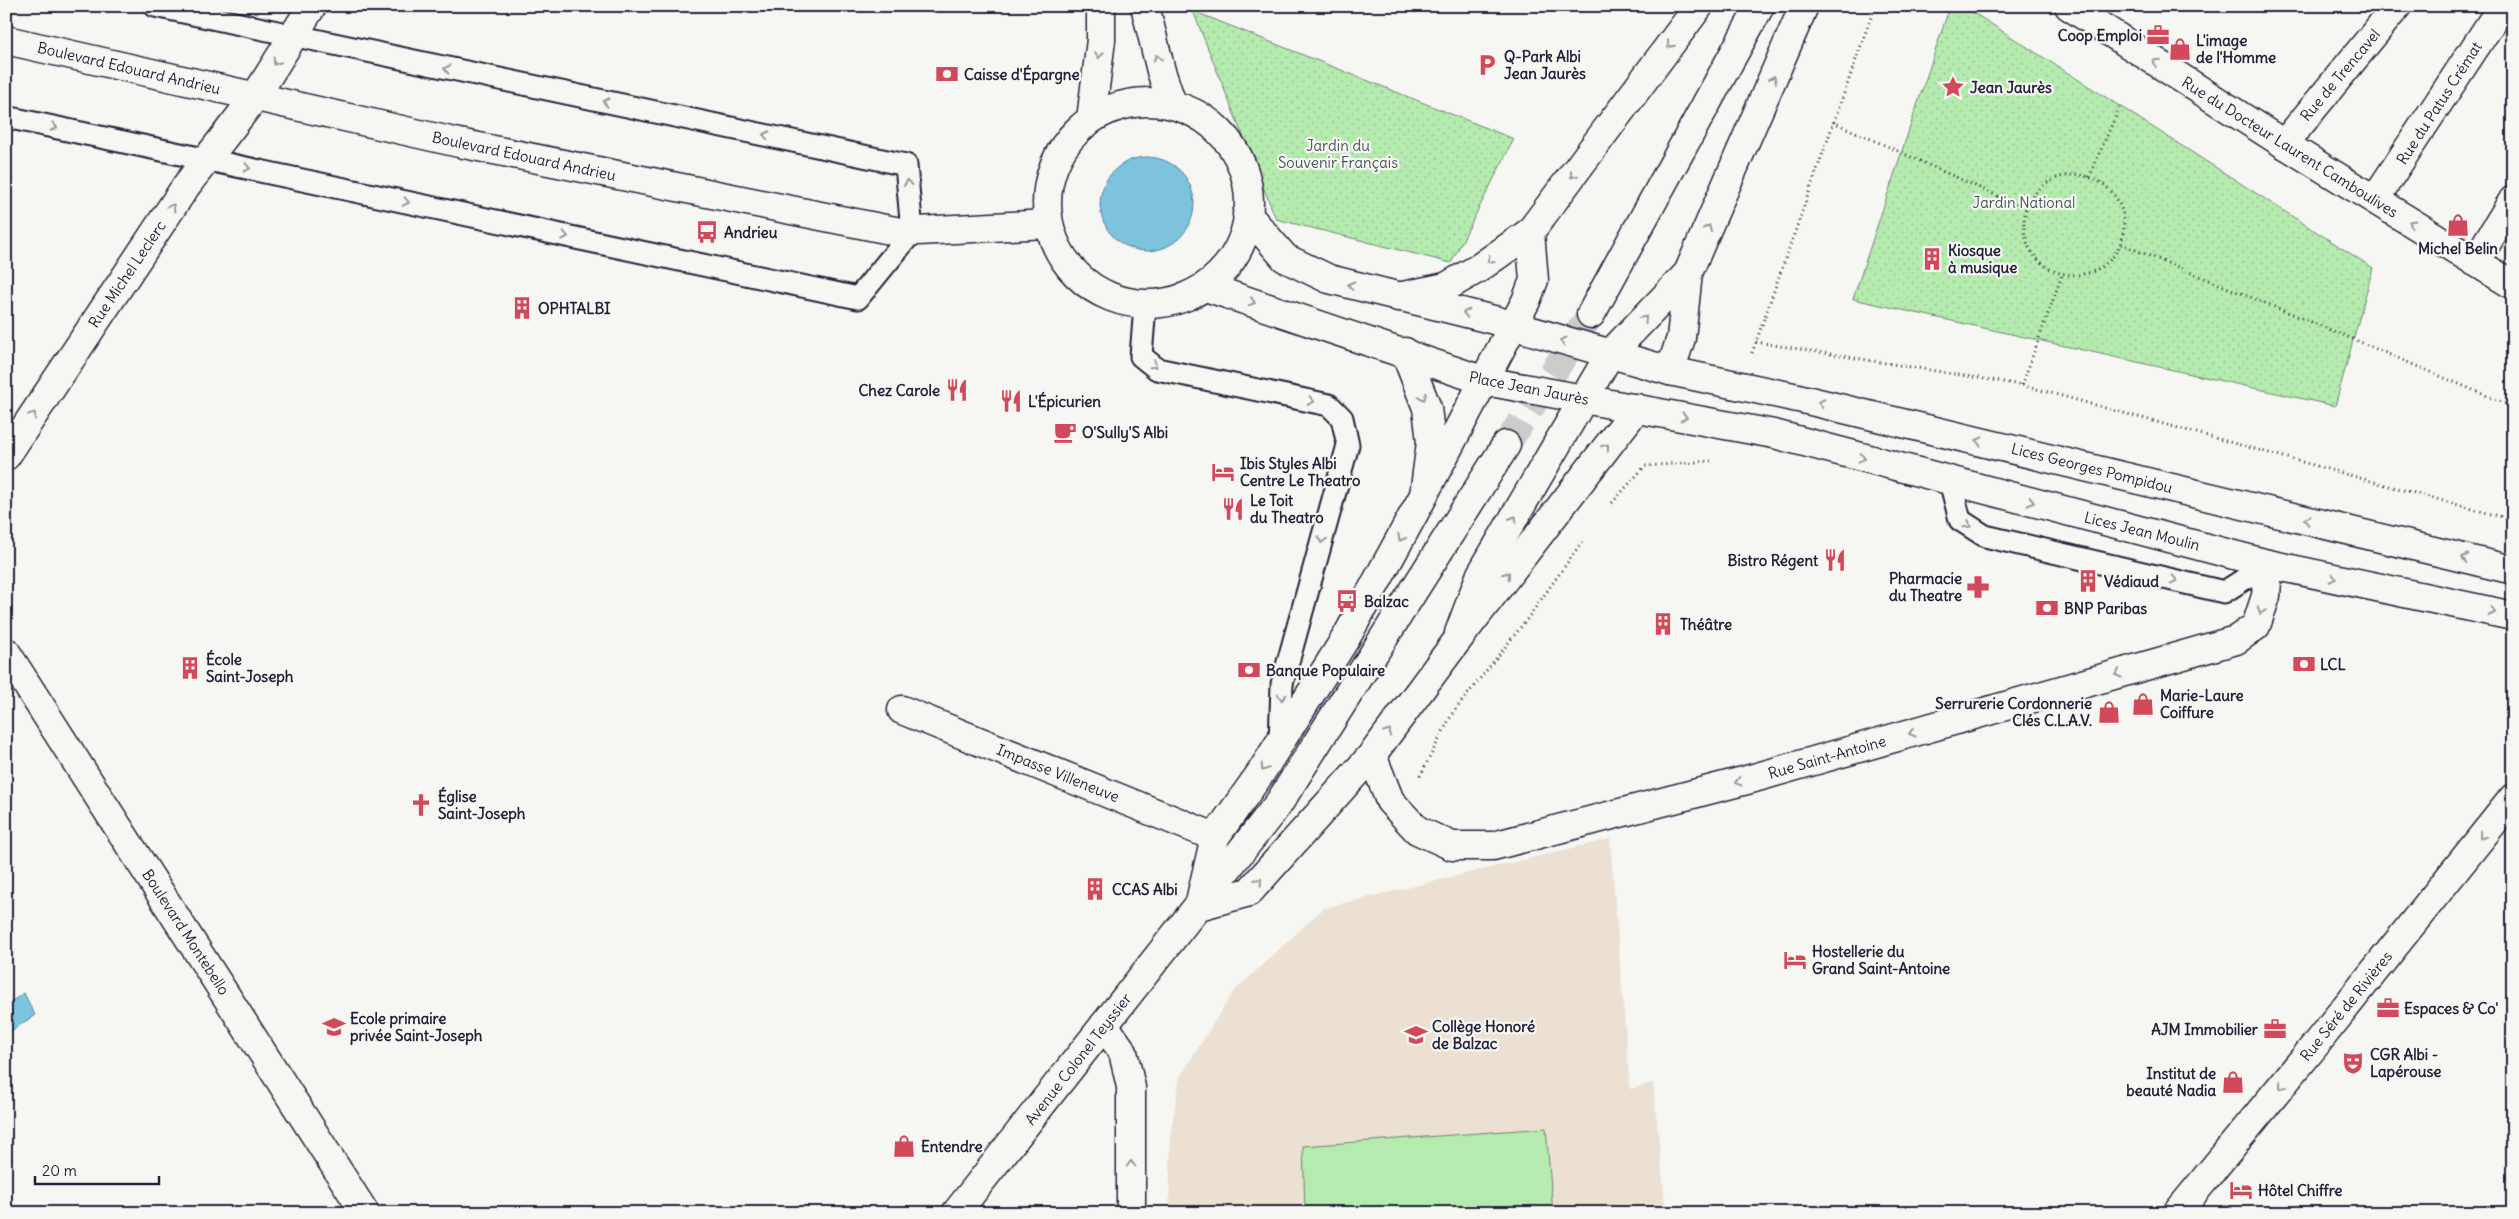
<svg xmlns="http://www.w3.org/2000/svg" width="2519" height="1219" font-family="Delius,sans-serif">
<defs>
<pattern id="park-dots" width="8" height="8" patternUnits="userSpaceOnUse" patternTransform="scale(1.25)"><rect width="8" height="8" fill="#b5ebae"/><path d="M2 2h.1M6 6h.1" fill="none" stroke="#9bc997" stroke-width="1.8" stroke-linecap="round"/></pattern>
</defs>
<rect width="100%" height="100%" fill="#f6f6f2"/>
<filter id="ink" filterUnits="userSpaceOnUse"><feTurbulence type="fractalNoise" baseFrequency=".02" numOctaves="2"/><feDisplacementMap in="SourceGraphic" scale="10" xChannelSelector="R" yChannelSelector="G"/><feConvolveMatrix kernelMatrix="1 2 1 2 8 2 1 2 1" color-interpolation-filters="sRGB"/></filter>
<g filter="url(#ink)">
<!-- built -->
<path fill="#ebe0d1" d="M1610 839 1630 1089 1653 1083 1666 1213H1169L1171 1131 1180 1077 1233 992 1324 908Z"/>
<!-- grass -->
<path fill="#b5ebae" stroke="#6c8674" d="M1546 1128 1553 1213H1305L1303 1146Z"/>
<!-- park -->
<path fill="url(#park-dots)" stroke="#6c8674" d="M1950 6H1963L2373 268 2335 406 1853 299Z
M1193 11 1514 139 1451 263 1276 219Z"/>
<!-- water -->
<path fill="#7dc3de" stroke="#59839d" d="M1100 204a47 47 0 1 1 94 0a47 47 0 1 1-94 0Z
M24 993 35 1015 6 1034V1005Z"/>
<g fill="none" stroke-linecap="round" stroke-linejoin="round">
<!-- secondary-tunnel -->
<path stroke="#cccccd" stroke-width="28" stroke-dasharray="28 14" stroke-linecap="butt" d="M1506 445 1591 314"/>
<defs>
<path id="service" d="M6 117 858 298 912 232 906 165 155 6
M1145 306 1141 356 1157 369 1329 405 1342 418 1348 445 1282 684 1280 742
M1950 481 1960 520 1985 536 2224 592 2268 564"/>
<path id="pedestrian" d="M2284 144 2397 6"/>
<path id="minor" d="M2069 6 2284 144 2513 285
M2375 199 2501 8 2499 6
M2475 262 2513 200
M6 456 186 186 255 97 312 6
M1425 492 1526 301 1534 280 1530 232
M1459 633 1481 574 1610 354 1688 273
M902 710 1215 837
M1372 755 1390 801 1417 830 1452 846H1493L1747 780 2236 640 2256 626 2266 596 2268 564
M1104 1025 1123 1052 1131 1087V1213
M2177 1213 2316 1044 2513 798"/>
<path id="secondary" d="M6 40 459 143 900 232 1047 224
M1398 297 1446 287 1479 268 1530 232 1699 6
M1591 314 1760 6
M1670 371 1681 338 1688 273 1804 6
M6 652 365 1213
M1201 897 1215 837 1260 774 1347 636 1424 495 1431 442 1427 408 1405 352
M1199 906 1249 892 1372 755 1456 642 1637 408
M956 1213 1279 803 1506 445"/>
<path id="primary" d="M1145 6 1161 71 1172 104
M1047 203a101 101 0 1 1 202 0a101 101 0 1 1-202 0Z
M1091 119 1101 40V6
M1247 214 1285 258 1329 279 1494 320 1670 371 1798 398 2513 570
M1206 287 1485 381 1774 434 2268 564 2513 616"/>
</defs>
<!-- service casing -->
<use href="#service" stroke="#22223b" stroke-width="25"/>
<!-- pedestrian casing -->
<use href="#pedestrian" stroke="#22223b" stroke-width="31"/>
<!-- minor casing -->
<use href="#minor" stroke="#22223b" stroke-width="31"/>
<!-- secondary casing -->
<use href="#secondary" stroke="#22223b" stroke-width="31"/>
<!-- primary casing -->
<use href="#primary" stroke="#22223b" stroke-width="31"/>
<!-- path -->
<path stroke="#22223b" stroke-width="3" stroke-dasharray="1 4" stroke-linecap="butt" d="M1833 122 2027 209
M2024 225a50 50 0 1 1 100 0a50 50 0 1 1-100 0Z
M2089 177 2120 106
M2121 244 2353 339 2513 407
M1756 342 2022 385 2513 520
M1752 353 1875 6
M2022 385 2062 275
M1612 503 1645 466 1711 461
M1420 776 1452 714 1528 618 1582 542"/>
<!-- service -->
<use href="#service" stroke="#f6f6f2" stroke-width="21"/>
<!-- pedestrian -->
<use href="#pedestrian" stroke="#f6f6f2" stroke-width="28"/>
<!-- minor -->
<use href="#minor" stroke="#f6f6f2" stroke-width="28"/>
<!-- secondary -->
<use href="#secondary" stroke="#f6f6f2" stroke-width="28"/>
<!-- primary -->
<use href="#primary" stroke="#f6f6f2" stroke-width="28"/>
</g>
<!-- one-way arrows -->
<defs><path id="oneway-chevron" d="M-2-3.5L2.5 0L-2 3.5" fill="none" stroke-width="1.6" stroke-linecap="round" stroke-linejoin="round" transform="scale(1.25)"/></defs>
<g stroke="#9797a0">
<use href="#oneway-chevron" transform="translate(1670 45) rotate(127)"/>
<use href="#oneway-chevron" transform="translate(1099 55) rotate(97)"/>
<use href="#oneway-chevron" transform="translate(1157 58) rotate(-104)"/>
<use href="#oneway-chevron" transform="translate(276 62) rotate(122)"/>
<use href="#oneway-chevron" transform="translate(2156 62) rotate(-147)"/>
<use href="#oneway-chevron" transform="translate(447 69) rotate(-168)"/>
<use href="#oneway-chevron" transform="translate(1773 79) rotate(-66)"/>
<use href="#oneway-chevron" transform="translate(606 102) rotate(-168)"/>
<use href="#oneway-chevron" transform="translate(54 127) rotate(12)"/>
<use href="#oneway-chevron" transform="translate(766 135) rotate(-168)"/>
<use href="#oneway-chevron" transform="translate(247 168) rotate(12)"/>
<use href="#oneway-chevron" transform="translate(1573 175) rotate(127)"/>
<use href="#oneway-chevron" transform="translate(908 183) rotate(-95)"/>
<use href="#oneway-chevron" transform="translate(406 202) rotate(12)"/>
<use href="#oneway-chevron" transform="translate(172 207) rotate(-56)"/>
<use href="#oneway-chevron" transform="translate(2412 223) rotate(-148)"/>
<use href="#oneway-chevron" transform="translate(1708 228) rotate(-66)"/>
<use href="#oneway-chevron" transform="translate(565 236) rotate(12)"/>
<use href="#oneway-chevron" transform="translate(1490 260) rotate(145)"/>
<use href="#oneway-chevron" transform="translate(1351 285) rotate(-166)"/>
<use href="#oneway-chevron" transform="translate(1252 302) rotate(18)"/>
<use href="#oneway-chevron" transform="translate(1466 313) rotate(-167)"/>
<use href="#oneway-chevron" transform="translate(1644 319) rotate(-46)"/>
<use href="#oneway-chevron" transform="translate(1563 341) rotate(-164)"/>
<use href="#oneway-chevron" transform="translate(1154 365) rotate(34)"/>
<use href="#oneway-chevron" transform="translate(1423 397) rotate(68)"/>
<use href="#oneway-chevron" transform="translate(1311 401) rotate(12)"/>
<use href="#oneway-chevron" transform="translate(1821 403) rotate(-166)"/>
<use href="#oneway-chevron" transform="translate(33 415) rotate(-56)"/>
<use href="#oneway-chevron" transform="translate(1684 417) rotate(11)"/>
<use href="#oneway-chevron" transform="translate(1979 441) rotate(-166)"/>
<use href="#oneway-chevron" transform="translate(1606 447) rotate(-52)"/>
<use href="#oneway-chevron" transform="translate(1862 458) rotate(15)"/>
<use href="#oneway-chevron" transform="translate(2031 502) rotate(14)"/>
<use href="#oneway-chevron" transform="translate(1514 519) rotate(-60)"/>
<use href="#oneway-chevron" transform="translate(2307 520) rotate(-166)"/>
<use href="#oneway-chevron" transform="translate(1968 525) rotate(33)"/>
<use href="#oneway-chevron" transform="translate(1401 538) rotate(118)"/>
<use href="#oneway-chevron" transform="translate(1322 540) rotate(105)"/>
<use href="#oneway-chevron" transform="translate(2465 558) rotate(-166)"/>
<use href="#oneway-chevron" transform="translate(1507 575) rotate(-52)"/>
<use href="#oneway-chevron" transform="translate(2333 578) rotate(12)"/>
<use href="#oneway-chevron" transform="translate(2174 580) rotate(13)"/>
<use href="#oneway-chevron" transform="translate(2261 611) rotate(108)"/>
<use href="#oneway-chevron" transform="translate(2492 612) rotate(12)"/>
<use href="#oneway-chevron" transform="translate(2118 674) rotate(164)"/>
<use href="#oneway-chevron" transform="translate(1282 697) rotate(92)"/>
<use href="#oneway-chevron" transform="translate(1388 732) rotate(-54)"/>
<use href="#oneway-chevron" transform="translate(1912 733) rotate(164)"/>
<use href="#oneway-chevron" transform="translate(1264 768) rotate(123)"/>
<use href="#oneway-chevron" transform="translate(1738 782) rotate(165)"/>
<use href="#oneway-chevron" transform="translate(2482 836) rotate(129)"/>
<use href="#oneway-chevron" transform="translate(1259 881) rotate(-48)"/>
<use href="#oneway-chevron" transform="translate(2282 1086) rotate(130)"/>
<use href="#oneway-chevron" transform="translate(1131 1164) rotate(-90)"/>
</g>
</g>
<!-- icons -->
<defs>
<symbol id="office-bare" viewBox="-9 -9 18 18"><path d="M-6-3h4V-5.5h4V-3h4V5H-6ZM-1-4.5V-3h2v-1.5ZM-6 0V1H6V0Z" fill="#d1495b" stroke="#f6f6f2" stroke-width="2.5" paint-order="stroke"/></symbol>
<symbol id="shop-bare" viewBox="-9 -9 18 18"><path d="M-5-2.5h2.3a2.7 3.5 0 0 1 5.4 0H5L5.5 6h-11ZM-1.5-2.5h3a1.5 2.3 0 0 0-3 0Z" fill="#d1495b" stroke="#f6f6f2" stroke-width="2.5" paint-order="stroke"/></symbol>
<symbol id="parking-bare" viewBox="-9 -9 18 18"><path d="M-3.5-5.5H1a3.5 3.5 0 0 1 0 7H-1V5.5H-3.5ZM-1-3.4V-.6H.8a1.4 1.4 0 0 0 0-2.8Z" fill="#d1495b" stroke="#f6f6f2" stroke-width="2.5" paint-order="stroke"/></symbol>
<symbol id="bank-bare" viewBox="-9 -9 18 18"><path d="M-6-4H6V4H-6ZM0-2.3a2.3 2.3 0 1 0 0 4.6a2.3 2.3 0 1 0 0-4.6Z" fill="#d1495b" stroke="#f6f6f2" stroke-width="2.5" paint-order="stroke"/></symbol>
<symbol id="sight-bare" viewBox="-9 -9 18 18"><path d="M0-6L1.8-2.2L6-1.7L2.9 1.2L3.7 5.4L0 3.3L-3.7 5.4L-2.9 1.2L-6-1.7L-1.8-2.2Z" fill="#d1495b" stroke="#f6f6f2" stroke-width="2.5" paint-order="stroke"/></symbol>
<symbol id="bus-bare" viewBox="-9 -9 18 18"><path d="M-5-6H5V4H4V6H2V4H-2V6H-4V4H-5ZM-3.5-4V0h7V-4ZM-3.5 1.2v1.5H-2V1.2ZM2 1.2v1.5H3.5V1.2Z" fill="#d1495b" stroke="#f6f6f2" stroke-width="2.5" paint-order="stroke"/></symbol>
<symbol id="building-bare" viewBox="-9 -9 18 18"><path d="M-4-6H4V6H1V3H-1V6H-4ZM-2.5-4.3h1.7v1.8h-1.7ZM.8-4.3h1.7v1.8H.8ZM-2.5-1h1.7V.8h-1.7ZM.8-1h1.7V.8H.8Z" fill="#d1495b" stroke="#f6f6f2" stroke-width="2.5" paint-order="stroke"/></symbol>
<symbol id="restaurant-bare" viewBox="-9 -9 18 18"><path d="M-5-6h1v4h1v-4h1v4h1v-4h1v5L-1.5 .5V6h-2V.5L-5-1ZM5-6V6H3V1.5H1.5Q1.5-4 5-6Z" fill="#d1495b" stroke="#f6f6f2" stroke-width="2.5" paint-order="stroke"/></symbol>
<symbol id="cafe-bare" viewBox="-9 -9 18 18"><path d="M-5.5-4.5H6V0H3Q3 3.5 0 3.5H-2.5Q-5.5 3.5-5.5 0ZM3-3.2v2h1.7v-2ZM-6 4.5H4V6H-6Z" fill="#d1495b" stroke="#f6f6f2" stroke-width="2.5" paint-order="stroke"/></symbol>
<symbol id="hotel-bare" viewBox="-9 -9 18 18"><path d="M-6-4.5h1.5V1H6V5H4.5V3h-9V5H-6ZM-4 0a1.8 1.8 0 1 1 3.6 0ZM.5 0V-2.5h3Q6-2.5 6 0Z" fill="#d1495b" stroke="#f6f6f2" stroke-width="2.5" paint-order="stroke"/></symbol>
<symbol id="pharmacy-bare" viewBox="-9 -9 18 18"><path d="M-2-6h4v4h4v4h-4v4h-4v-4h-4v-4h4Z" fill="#d1495b" stroke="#f6f6f2" stroke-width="2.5" paint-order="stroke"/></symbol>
<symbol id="church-bare" viewBox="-9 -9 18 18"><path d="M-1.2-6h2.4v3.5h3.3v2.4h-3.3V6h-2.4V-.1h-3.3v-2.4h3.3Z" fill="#d1495b" stroke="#f6f6f2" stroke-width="2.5" paint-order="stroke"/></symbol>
<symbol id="school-bare" viewBox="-9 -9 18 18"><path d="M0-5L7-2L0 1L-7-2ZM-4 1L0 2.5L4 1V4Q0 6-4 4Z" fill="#d1495b" stroke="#f6f6f2" stroke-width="2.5" paint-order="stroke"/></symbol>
<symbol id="theatre-bare" viewBox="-9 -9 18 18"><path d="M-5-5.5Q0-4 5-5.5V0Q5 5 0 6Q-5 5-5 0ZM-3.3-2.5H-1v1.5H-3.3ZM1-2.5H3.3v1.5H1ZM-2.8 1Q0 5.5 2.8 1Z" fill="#d1495b" stroke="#f6f6f2" stroke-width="2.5" paint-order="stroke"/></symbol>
</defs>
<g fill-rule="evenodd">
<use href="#office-bare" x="2142" y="19" width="32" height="32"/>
<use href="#shop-bare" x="2164" y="33" width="32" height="32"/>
<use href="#parking-bare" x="1471" y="49" width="32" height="32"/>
<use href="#bank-bare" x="931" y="58" width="32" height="32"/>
<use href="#sight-bare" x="1937" y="71" width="32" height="32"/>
<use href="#shop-bare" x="2442" y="209" width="32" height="32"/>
<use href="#bus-bare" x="691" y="216" width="32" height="32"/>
<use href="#building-bare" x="1916" y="243" width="32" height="32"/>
<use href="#building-bare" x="506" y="292" width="32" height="32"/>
<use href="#restaurant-bare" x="941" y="374" width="32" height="32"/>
<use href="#restaurant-bare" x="995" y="385" width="32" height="32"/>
<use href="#cafe-bare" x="1049" y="416" width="32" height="32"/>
<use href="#hotel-bare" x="1207" y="456" width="32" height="32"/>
<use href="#restaurant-bare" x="1217" y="493" width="32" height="32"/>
<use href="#restaurant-bare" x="1819" y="544" width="32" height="32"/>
<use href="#building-bare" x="2072" y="565" width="32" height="32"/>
<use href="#pharmacy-bare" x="1962" y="571" width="32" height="32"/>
<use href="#bus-bare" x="1331" y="585" width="32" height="32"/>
<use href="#bank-bare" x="2031" y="592" width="32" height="32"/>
<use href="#building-bare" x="1647" y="608" width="32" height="32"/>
<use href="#bank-bare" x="2288" y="648" width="32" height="32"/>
<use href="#building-bare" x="174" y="652" width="32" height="32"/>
<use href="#bank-bare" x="1233" y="654" width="32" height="32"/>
<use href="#shop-bare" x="2127" y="688" width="32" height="32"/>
<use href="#shop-bare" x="2093" y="696" width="32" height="32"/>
<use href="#church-bare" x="405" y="789" width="32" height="32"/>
<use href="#building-bare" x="1079" y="873" width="32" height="32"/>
<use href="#hotel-bare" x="1779" y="944" width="32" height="32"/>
<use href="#office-bare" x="2372" y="992" width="32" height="32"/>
<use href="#school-bare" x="318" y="1011" width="32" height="32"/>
<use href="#office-bare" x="2259" y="1013" width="32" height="32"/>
<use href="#school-bare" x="1400" y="1019" width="32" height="32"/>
<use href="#theatre-bare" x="2337" y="1047" width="32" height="32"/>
<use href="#shop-bare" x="2217" y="1066" width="32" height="32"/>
<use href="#shop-bare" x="888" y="1130" width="32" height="32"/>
<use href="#hotel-bare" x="2225" y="1174" width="32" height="32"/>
</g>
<g text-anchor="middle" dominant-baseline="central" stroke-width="4.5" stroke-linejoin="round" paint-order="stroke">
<!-- poi labels -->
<g font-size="15" font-weight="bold" fill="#22223b" stroke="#f6f6f2" text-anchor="start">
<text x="2142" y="35" text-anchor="end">Coop Emploi</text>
<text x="2196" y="40">L'image<tspan x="2196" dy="17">de l'Homme</tspan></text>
<text x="1504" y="56">Q-Park Albi<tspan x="1504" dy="17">Jean Jaurès</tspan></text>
<text x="964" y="74">Caisse d'Épargne</text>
<text x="1970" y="87">Jean Jaurès</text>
<text x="724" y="232">Andrieu</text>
<text x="2458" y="248" text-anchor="middle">Michel Belin</text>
<text x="1948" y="250">Kiosque<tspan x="1948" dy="17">à musique</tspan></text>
<text x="538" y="308">OPHTALBI</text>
<text x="940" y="390" text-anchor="end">Chez Carole</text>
<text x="1028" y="401">L'Épicurien</text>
<text x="1082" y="432">O'Sully'S Albi</text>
<text x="1240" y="463">Ibis Styles Albi<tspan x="1240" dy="17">Centre Le Theatro</tspan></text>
<text x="1250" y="500">Le Toit<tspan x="1250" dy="17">du Theatro</tspan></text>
<text x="1818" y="560" text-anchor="end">Bistro Régent</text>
<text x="1962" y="578" text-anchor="end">Pharmacie<tspan x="1962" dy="17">du Theatre</tspan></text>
<text x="2104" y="581">Védiaud</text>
<text x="1364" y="601">Balzac</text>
<text x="2064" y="608">BNP Paribas</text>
<text x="1680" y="624">Théâtre</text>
<text x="206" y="659">École<tspan x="206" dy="17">Saint-Joseph</tspan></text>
<text x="2320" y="664">LCL</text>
<text x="1266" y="670">Banque Populaire</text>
<text x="2160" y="695">Marie-Laure<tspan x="2160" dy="17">Coiffure</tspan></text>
<text x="2092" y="703" text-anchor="end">Serrurerie Cordonnerie<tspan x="2092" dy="17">Clés C.L.A.V.</tspan></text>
<text x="438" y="796">Église<tspan x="438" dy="17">Saint-Joseph</tspan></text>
<text x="1112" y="889">CCAS Albi</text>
<text x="1812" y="951">Hostellerie du<tspan x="1812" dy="17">Grand Saint-Antoine</tspan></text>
<text x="2404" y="1008">Espaces &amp; Co'</text>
<text x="350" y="1018">Ecole primaire<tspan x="350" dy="17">privée Saint-Joseph</tspan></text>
<text x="1432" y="1026">Collège Honoré<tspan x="1432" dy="17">de Balzac</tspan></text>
<text x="2258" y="1029" text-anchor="end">AJM Immobilier</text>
<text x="2370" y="1054">CGR Albi -<tspan x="2370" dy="17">Lapérouse</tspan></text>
<text x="2216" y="1073" text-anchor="end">Institut de<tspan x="2216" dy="17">beauté Nadia</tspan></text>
<text x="921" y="1146">Entendre</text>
<text x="2258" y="1190">Hôtel Chiffre</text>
</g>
<!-- street labels -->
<g font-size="15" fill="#22223b" stroke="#f6f6f2">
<text transform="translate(129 68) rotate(13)">Boulevard Edouard Andrieu</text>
<text transform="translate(2340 75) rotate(-50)">Rue de Trencavel</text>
<text transform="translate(2439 103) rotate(-57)">Rue du Patus Crémat</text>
<text transform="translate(2290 147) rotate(32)">Rue du Docteur Laurent Camboulives</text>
<text transform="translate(524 156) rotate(12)">Boulevard Edouard Andrieu</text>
<text transform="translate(127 274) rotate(-56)">Rue Michel Leclerc</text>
<text transform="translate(1529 388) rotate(11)">Place Jean Jaurès</text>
<text transform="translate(2092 468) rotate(14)">Lices Georges Pompidou</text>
<text transform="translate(2142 531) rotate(14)">Lices Jean Moulin</text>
<text transform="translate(1827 757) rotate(-16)">Rue Saint-Antoine</text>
<text transform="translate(1058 773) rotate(22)">Impasse Villeneuve</text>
<text transform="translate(186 932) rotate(57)">Boulevard Montebello</text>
<text transform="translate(2346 1006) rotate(-51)">Rue Séré de Rivières</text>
<text transform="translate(1078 1059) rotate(-52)">Avenue Colonel Teyssier</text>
</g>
<!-- park labels -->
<g font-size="15" fill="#475458" stroke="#f6f6f2">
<text x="1338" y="145">Jardin du<tspan x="1338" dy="17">Souvenir Français</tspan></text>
<text x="2024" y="202">Jardin National</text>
</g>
</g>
<!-- margin -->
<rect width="2519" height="1219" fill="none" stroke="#f6f6f2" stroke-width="25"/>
<rect x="12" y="12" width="2494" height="1194" fill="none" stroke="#22223b" stroke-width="2" filter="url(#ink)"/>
<!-- scale -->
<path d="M35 1176v8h124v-8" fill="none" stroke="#22223b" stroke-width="2.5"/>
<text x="42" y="1176" font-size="15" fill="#22223b" stroke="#f6f6f2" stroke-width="4" paint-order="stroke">20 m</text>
</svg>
